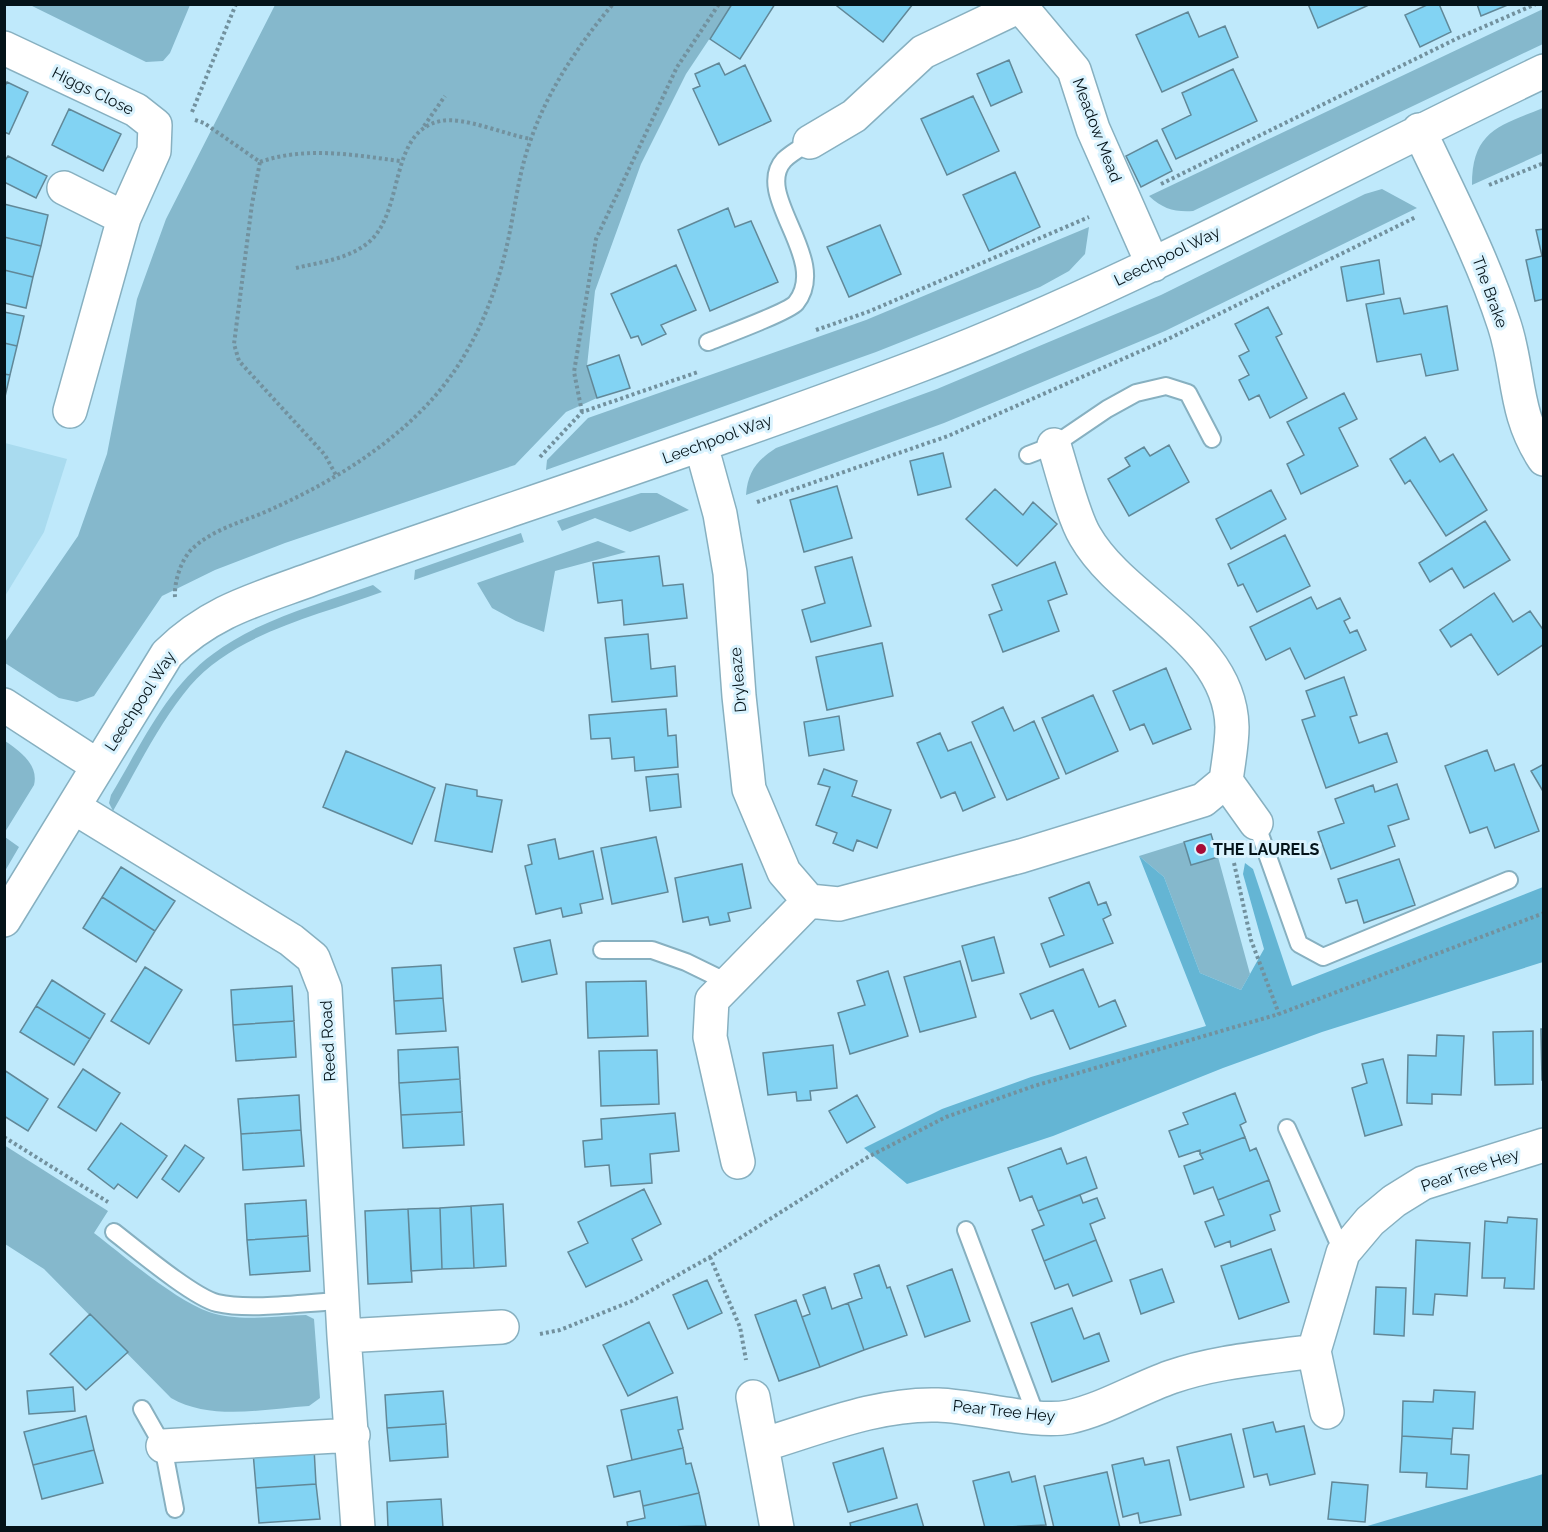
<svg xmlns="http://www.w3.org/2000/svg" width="1548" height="1532" font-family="Raleway,sans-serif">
<rect width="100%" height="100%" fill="#bfe9fb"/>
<!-- built -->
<path fill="#a9dbef" d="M5 443 67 459 44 532 5 596Z"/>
<!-- green -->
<path fill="#85b8cc" d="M30 5H190L170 53 163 61 146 62Z
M275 5H732L686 74 641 164 595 291 587 366 597 398 566 412 515 465 285 543 215 570 162 596 94 696 77 702 59 698 5 663V642L78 536 107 454 137 299 166 219Z
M1543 9V44L1193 211C1174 212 1163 209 1149 196Z
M1543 108V153L1472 185C1472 131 1499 126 1543 108Z
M1382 189 1417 208 1165 331 944 423 746 495C748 472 756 461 776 448L937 389 1161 295 1365 194Z
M1089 227 1085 254 1069 271 1040 287 876 352 546 470 547 460 588 418 866 320Z
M641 493H657L689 510 630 532 595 518 562 531 557 521Z
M521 533 524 542 414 580 415 570Z
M598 541 626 552 555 571 544 632 516 621 492 608 477 583Z
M373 585 382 592C320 615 235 633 190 686 159 723 137 769 113 811L109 803 111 795C140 747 167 687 213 654 259 619 320 604 373 585Z
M5 741C20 751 39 765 34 785L5 832Z
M5 837 19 847 5 871Z
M1184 842 1191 865 1218 857 1250 974 1241 990 1200 973 1164 877 1139 856Z
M4 1145 108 1211 94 1233C124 1256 175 1300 209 1312 238 1322 275 1316 306 1315L314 1319 320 1398 309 1406C264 1409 211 1421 171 1398L44 1269 5 1244Z"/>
<!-- forest -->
<path fill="#64b5d4" d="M1139 856 1164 877 1200 973 1241 990 1264 949 1243 874 1245 863 1253 869 1292 986 1543 887V962L1322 1032 1223 1068 1053 1136 907 1184 864 1148 942 1109 1031 1077 1206 1026Z
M1543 1474V1527H1364Z"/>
<!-- building -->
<path fill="#82d3f3" stroke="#618898" stroke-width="1.5" d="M732 4H775L740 59 710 39Z
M838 4H913L883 42 837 6Z
M1308 4H1371L1318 28Z
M1429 4H1439L1451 32 1420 47 1405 15Z
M1477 4H1510L1481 16Z
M1188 12 1199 37 1225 26 1238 57 1162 92 1136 35Z
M1009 60 1022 92 991 106 977 74Z
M719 63 725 75 745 65 771 121 719 145 693 89 700 86 695 74Z
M1233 69 1257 121 1176 159 1162 129 1191 115 1182 93Z
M7 82 28 92 9 134 4 132V88Z
M973 96 999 151 947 175 921 119Z
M69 109 121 134 103 171 52 145Z
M1157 140 1172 171 1141 187 1126 156Z
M8 156 47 176 36 198 4 182V162Z
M1015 172 1040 227 989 251 963 195Z
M4 204 48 215 41 246 4 237Z
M728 208 735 227 751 221 778 282 710 311 678 230Z
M880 225 901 274 849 297 827 247Z
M1544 229V299L1535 301 1526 260 1542 256 1536 230Z
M4 237 41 246 33 277 4 270Z
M1379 260 1384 294 1347 301 1341 267Z
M676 265 696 310 661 325 666 334 642 345 638 336 631 338 611 294Z
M4 270 33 277 26 308 4 303Z
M1400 298 1404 314 1447 306 1458 370 1426 376 1421 354 1377 362 1366 304Z
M1268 307 1282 334 1276 337 1307 398 1270 418 1259 395 1249 400 1239 380 1249 375 1239 356 1249 351 1235 324Z
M4 312 24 316 17 346 4 343Z
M4 343 17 346 10 375 4 374Z
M619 355 630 388 597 398 587 366Z
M4 374 10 375 4 401Z
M1344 393 1357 419 1339 428 1358 466 1301 494 1287 464 1304 455 1287 422Z
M1425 437 1440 462 1453 454 1487 510 1446 536 1410 480 1405 484 1390 459Z
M1169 445 1189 482 1129 516 1108 479 1130 466 1125 458 1144 447 1150 456Z
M943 453 951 487 918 495 910 461Z
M837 486 852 538 804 552 790 500Z
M995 489 1023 515 1033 502 1057 524 1017 566 966 519Z
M1271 490 1286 519 1231 549 1216 519Z
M1485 521 1510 560 1464 588 1452 568 1430 582 1419 563Z
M1285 535 1310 586 1257 612 1243 584 1238 586 1228 564Z
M659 556 663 586 683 584 687 618 624 625 622 600 598 603 593 563Z
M852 557 871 626 811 642 802 610 825 603 815 567Z
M1055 562 1067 594 1048 601 1059 631 1003 652 989 615 1002 610 992 585Z
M1494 593 1513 622 1530 611 1544 631V644L1498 675 1471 634 1451 647 1440 630Z
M1311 597 1317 609 1340 598 1350 618 1344 621 1350 633 1357 630 1366 650 1305 679 1290 648 1266 660 1250 627Z
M648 634 651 669 675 666 677 696 612 702 605 638Z
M882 643 893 696 827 710 816 657Z
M1166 668 1191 729 1153 744 1144 724 1130 730 1113 691Z
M1344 677 1357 715 1350 717 1359 743 1387 733 1397 762 1326 788 1302 720 1315 716 1306 691Z
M1093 695 1118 751 1066 774 1042 718Z
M1003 707 1014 731 1034 721 1059 778 1007 800 972 722Z
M666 709 668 736 676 735 678 767 635 771 634 757 612 759 610 738 591 739 589 715Z
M839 716 844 750 809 756 804 722Z
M940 733 948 751 971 742 995 797 963 811 955 792 941 798 917 743Z
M1487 750 1495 771 1514 764 1539 831 1495 848 1487 827 1470 833 1445 766Z
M346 751 435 788 412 844 323 807Z
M1544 764V793L1531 771Z
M824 769 857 781 852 796 891 810 877 848 857 840 853 851 833 843 837 833 816 825 830 787 818 784Z
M678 774 681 807 650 811 646 777Z
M446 784 477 790V796L502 800 492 852 435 841Z
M1397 784 1409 819 1388 826 1395 846 1331 869 1318 832 1344 823 1335 799 1373 785 1375 792Z
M1211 834 1218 857 1191 865 1184 842Z
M656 837 668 892 612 904 601 848Z
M555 839 559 859 593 851 603 899 580 904 582 913 563 917 561 908 536 914 525 866 532 864 528 845Z
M1399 859 1415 905 1364 923 1357 900 1346 903 1338 879Z
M742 864 751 908 728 913 730 921 710 925 708 917 683 922 675 878Z
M121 867 175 901 155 931 102 897Z
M1089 882 1098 905 1106 902 1111 915 1103 919 1113 943 1050 967 1041 944 1064 935 1049 898Z
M102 897 155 931 136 962 83 928Z
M994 937 1004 973 972 981 962 946Z
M550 940 557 974 522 982 514 948Z
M960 961 976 1017 920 1032 904 977Z
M441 965 443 998 394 1001 392 968Z
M145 967 182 990 149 1044 111 1021Z
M1083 969 1099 1007 1115 1000 1126 1026 1070 1049 1053 1010 1031 1019 1020 994Z
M888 971 908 1036 850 1054 838 1013 865 1005 857 981Z
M52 980 105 1014 90 1039 36 1006Z
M646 981 648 1036 588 1038 586 982Z
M292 986 294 1021 233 1025 231 990Z
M443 998 446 1031 396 1034 394 1001Z
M36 1006 90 1039 74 1065 20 1032Z
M294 1021 296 1057 236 1061 233 1025Z
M1541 1029H1544V1080H1542Z
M1533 1031V1084L1495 1085 1493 1032Z
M1437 1035 1464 1036 1461 1095 1432 1094V1104L1407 1103 1408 1055 1436 1056Z
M833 1045 837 1088 810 1091 811 1100 797 1101 796 1092 768 1095 763 1053Z
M458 1047 460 1079 399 1083 398 1050Z
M657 1050 659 1104 601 1106 599 1051Z
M1383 1059 1402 1125 1365 1136 1352 1088 1367 1083 1362 1064Z
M83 1069 120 1093 96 1131 58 1107Z
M4 1070 48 1099 28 1131 4 1116Z
M460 1079 462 1112 401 1115 399 1083Z
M1235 1093 1246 1122 1240 1125 1245 1137 1200 1154V1150L1179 1157 1169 1131 1188 1124 1183 1113Z
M299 1095 301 1130 241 1134 238 1099Z
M857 1095 875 1127 847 1143 829 1111Z
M462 1112 464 1145 403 1148 401 1115Z
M675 1113 679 1151 650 1154 652 1183 611 1186 609 1165 585 1167 583 1141 602 1139 601 1119Z
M121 1123 167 1156 137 1198 118 1184 114 1189 88 1169Z
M301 1130 304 1166 243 1170 241 1134Z
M1245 1137 1250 1151 1256 1148 1269 1180 1218 1200 1213 1187 1194 1194 1184 1166 1203 1159 1200 1154Z
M185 1145 204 1158 179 1192 162 1179Z
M1061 1148 1067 1164 1086 1157 1097 1188 1038 1211 1032 1196 1020 1201 1008 1168Z
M1269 1180 1280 1211 1270 1215 1275 1230 1231 1247 1230 1241 1215 1247 1205 1222 1224 1215 1218 1200Z
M644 1189 661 1224 632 1239 642 1260 586 1287 568 1252 588 1243 578 1222Z
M1080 1195 1083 1203 1097 1198 1105 1218 1090 1224 1096 1240 1044 1261 1032 1230 1044 1225 1038 1211Z
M306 1200 308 1236 247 1240 245 1204Z
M503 1204 506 1266 474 1268 471 1206Z
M471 1206 474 1268 442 1269 440 1208Z
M440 1208 442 1269 411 1271 408 1209Z
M408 1209 412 1282 368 1284 365 1211Z
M1508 1217 1537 1219 1534 1289 1504 1288 1505 1278H1482L1485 1221 1507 1223Z
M308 1236 310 1271 250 1275 247 1240Z
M1096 1240 1112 1281 1073 1296 1068 1284 1055 1289 1044 1261Z
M1416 1240 1470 1243 1467 1296 1435 1294 1433 1315 1413 1314Z
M1271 1249 1289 1302 1239 1319 1221 1266Z
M879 1265 887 1288 890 1287 907 1335 864 1350 848 1303 862 1298 854 1274Z
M952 1269 970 1321 925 1337 907 1286Z
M1162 1269 1174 1302 1141 1314 1130 1280Z
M707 1280 722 1313 688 1329 673 1295Z
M825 1287 832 1309 848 1303 864 1350 820 1367 802 1317 810 1314 803 1295Z
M1376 1287 1406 1288 1404 1336 1374 1334Z
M796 1300 820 1367 779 1381 755 1315Z
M1072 1308 1084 1339 1099 1333 1109 1361 1052 1382 1031 1323Z
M90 1314 128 1352 86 1390 50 1354Z
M649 1322 673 1373 628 1396 603 1345Z
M73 1387 75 1411 29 1414 27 1391Z
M1434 1390 1475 1392 1473 1429 1453 1428 1452 1439 1402 1436 1403 1401 1433 1402Z
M443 1391 446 1424 387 1428 385 1395Z
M677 1397 683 1429 678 1430 683 1448 632 1460 621 1410Z
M86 1416 94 1450 33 1465 24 1432Z
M1273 1422 1276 1432 1304 1426 1315 1474 1270 1485 1267 1474 1254 1477 1243 1429Z
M446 1424 448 1457 390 1461 387 1428Z
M1231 1434 1244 1487 1190 1500 1177 1447Z
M1402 1436 1452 1439 1451 1454 1469 1455 1467 1489 1426 1487 1427 1473 1400 1472Z
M314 1448 316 1484 256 1488 253 1452Z
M683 1448 686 1464 691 1463 699 1493 643 1506 640 1491 614 1497 607 1466Z
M883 1448 897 1498 848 1512 833 1463Z
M94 1450 103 1483 42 1499 33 1465Z
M1143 1458 1145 1465 1169 1460 1181 1515 1140 1523 1138 1513 1123 1517 1112 1465Z
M1009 1472 1012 1482 1035 1476 1046 1525 985 1528 973 1481Z
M1107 1472 1120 1528H1054L1044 1486Z
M1332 1482 1368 1485 1365 1522 1328 1519Z
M316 1484 320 1519 259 1523 256 1488Z
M699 1493 706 1526 628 1528 627 1522 645 1518 643 1506Z
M441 1499 443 1528H388L387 1502Z
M917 1504 924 1528H851L850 1523Z"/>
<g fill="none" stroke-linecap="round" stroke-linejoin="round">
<defs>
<path id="lane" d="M708 342C723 336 788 312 796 303 831 259 752 195 784 160 791 153 802 147 810 142
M1028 455 1054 445 1107 409 1136 393 1166 386 1188 393 1212 439
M1256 823 1299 944 1323 957 1509 880
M602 950H652L686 962 727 982
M1287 1128 1343 1253
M966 1230 1037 1418
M114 1232C136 1249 193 1297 217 1303 251 1311 306 1302 342 1301
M142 1409 163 1446 175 1509"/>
<path id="street" d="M1022 8 1074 70 1093 129 1153 265
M4 48 136 110 155 125 154 151 124 218 70 411
M1419 130C1449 194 1482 257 1504 324 1520 372 1513 412 1544 459
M810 142 854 116 923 52 1024 4
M64 188 124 218
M701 445 720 514 730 573 739 696 749 789 784 872 809 901 839 904 1021 856 1203 800 1226 781
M1054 445C1062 470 1073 516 1085 536 1124 604 1230 639 1232 727 1232 745 1228 764 1226 781L1256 823
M4 705 98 766
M75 808 291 940 313 958 325 989 344 1336 358 1528
M4 920 167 654C211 611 255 600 312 579 361 561 411 544 461 527 616 474 771 422 923 364 1137 282 1337 169 1544 71
M738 1162 710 1037 712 1000 809 901
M344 1336 502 1327
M753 1397 777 1528
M1327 1412 1314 1351 1343 1253 1370 1221 1394 1201 1423 1183 1544 1145
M762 1445C819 1428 878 1403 938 1405 976 1406 1036 1424 1069 1417 1105 1409 1137 1389 1171 1377 1217 1361 1266 1358 1314 1351
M163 1446 353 1435"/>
</defs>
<!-- lane casing -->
<use href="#lane" stroke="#87b0c0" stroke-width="20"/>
<!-- street casing -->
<use href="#street" stroke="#87b0c0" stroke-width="36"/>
<!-- path -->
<path stroke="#72919e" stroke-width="4" stroke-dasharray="3 3" stroke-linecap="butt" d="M192 112 236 4
M195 120 204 123 260 162 252 204 234 344 239 361 325 455 337 477
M424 126 445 96
M260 162C305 146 354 155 400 161
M1161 184 1458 38 1536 4
M1489 185 1544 163
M296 268C321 262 349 259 369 242 405 211 388 131 441 121 463 116 506 135 531 139
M816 330 870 311 1089 217
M582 412 574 372 596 239 677 67 719 4
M540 457 582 412 698 372
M757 502 948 436 1168 339 1416 217
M175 597C174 582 181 559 193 548 216 527 247 521 274 508 329 483 381 452 424 408 468 363 493 306 507 245 515 210 518 174 531 139 548 90 579 44 613 4
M1234 863 1251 940 1279 1014
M4 1137 108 1202
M710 1257 740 1327 746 1360
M540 1334 560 1330 632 1301 710 1257 868 1157 946 1117 1034 1086 1279 1014 1544 913"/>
<!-- lane -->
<use href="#lane" stroke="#fff" stroke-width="16"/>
<!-- street -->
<use href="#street" stroke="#fff" stroke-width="33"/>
</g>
<!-- markers -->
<circle fill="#a60c37" stroke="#daf3fe" stroke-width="2" cx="1201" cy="849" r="6"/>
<g text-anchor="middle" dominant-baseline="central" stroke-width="6" stroke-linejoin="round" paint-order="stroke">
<!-- street labels -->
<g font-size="16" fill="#041319" stroke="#daf3fe">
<text transform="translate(93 91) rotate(26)">Higgs Close</text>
<text transform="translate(1097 130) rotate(69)">Meadow Mead</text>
<text transform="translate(1167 256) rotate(-26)">Leechpool Way</text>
<text transform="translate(1490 292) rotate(70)">The Brake</text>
<text transform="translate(717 439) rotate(-20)">Leechpool Way</text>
<text transform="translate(738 680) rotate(-95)">Dryleaze</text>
<text transform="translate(140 701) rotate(-57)">Leechpool Way</text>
<text transform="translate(328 1041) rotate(-93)">Reed Road</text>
<text transform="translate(1470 1170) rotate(-19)">Pear Tree Hey</text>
<text transform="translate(1004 1411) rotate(6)">Pear Tree Hey</text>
</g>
<!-- poi labels -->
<g font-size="16" font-weight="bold" fill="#041319" stroke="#daf3fe" text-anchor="start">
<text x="1213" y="849">THE LAURELS</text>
</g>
</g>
<!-- border -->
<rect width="1548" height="1532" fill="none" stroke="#041319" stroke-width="12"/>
</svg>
